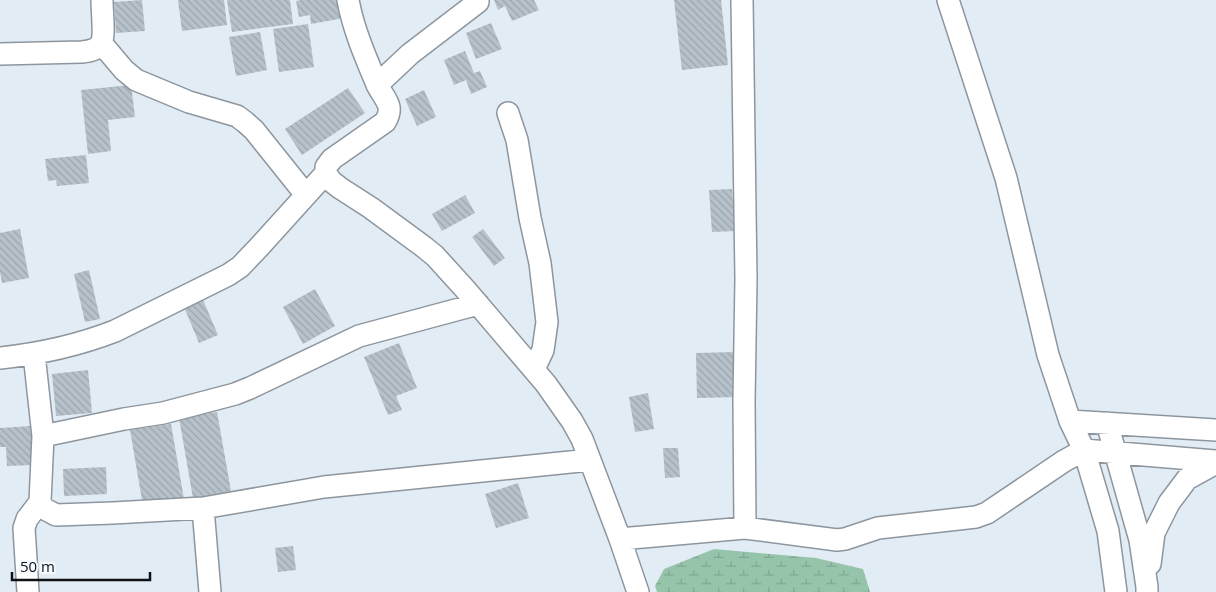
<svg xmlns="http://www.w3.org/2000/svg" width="1216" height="592" font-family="'Open Sans',sans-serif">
<defs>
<pattern id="wetland-marsh" width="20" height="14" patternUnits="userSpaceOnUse" patternTransform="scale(1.25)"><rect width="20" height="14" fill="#96c4aa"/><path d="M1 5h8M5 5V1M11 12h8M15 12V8" fill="none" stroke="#80a791"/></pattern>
<pattern id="building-back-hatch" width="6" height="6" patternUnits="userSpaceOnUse" patternTransform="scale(1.25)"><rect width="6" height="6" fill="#b7c1c9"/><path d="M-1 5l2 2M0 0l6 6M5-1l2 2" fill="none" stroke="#9ca5ac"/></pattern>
</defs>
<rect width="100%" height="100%" fill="#e2ecf5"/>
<!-- wetland -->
<path fill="url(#wetland-marsh)" d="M714 549 816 558 863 569 870 592H657L655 586 664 569Z"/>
<!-- building -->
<path fill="url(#building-back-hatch)" d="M142 0 145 31 116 33 114 2Z
M178 0H224L227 25 182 31Z
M227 0H290L293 24 232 32Z
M301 0H340L344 18 311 24 310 15 299 17 296 1Z
M494 0H534L539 10 512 21 505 6 498 10Z
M674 0H721L728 65 682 70Z
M491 23 502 49 476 59 466 33Z
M308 24 314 67 279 72 273 29Z
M260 32 267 70 236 76 229 37Z
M465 51 474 73 480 71 487 87 471 94 466 80 454 85 444 60Z
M131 85 135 117 108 120 111 151 88 154 81 90Z
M348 88 365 113 302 155 285 129Z
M424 90 436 117 417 126 405 99Z
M86 155 89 183 57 186 56 180 48 181 45 159Z
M732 189 735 231 712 232 709 190Z
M465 195 475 213 442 231 432 214Z
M20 229 29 278 2 283 0 272V233Z
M483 229 505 258 494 266 472 237Z
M89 270 100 319 85 322 74 274Z
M315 289 335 326 303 344 283 307Z
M203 300 218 335 199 343 184 307Z
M399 343 417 388 396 396 402 410 388 415 364 357Z
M737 352 739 397 697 398 696 353Z
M88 370 92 413 56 416 52 374Z
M648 393 654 429 635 432 629 397Z
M217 412 231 491 193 498 179 418Z
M171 424 184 499 143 506 130 430Z
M31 426 33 465 7 466 6 447H0V428Z
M663 448H678L680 477 665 478Z
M106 467 107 494 64 496 63 469Z
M518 483 529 518 496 528 485 494Z
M293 546 296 570 278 572 275 548Z"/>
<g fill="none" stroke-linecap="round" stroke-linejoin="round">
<defs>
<path id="street" d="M348 0C353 28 365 56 376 82 379 91 387 98 389 107 390 112 388 117 385 122L332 159 326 167V173L331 181 340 188 371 208 424 247 435 256 465 289 546 384 572 421 582 439 620 539 638 592
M948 0 1006 178 1048 355 1070 421 1084 450 1108 531 1116 592
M102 44 124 70 136 80 189 102 237 116 245 122 254 130 306 195
M0 54 82 52C102 50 104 43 103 25 103 17 102 8 102 0
M377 85 410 54 478 2
M508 113 517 140 530 218 540 263 547 322 543 350 534 369
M34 354 43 436 40 502 43 508 56 515 113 513 203 508 324 487 590 460
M0 358C38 354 79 345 115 331L228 275 240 267 260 246 326 173
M1070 421 1216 430
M1107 423 1140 540 1147 587V592
M43 436 124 419 163 413 235 394 250 388 359 336 478 304
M203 508 210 592
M745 528 837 540 845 539 878 528 976 517 987 513 1064 461 1084 450 1216 461
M620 539 745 528 744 401 746 279 742 0
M1150 564 1154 533 1169 503 1187 479 1216 463
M28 592 24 528 27 519 40 502"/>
</defs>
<!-- street casing -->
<use href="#street" stroke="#8d969e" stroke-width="24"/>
<!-- street -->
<use href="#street" stroke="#fff" stroke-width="21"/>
</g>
<!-- scale -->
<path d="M12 572v8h138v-8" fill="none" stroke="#0f1215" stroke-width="2.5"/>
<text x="20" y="572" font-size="15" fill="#0f1215" stroke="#f3f9fe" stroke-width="4" paint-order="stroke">50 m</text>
</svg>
